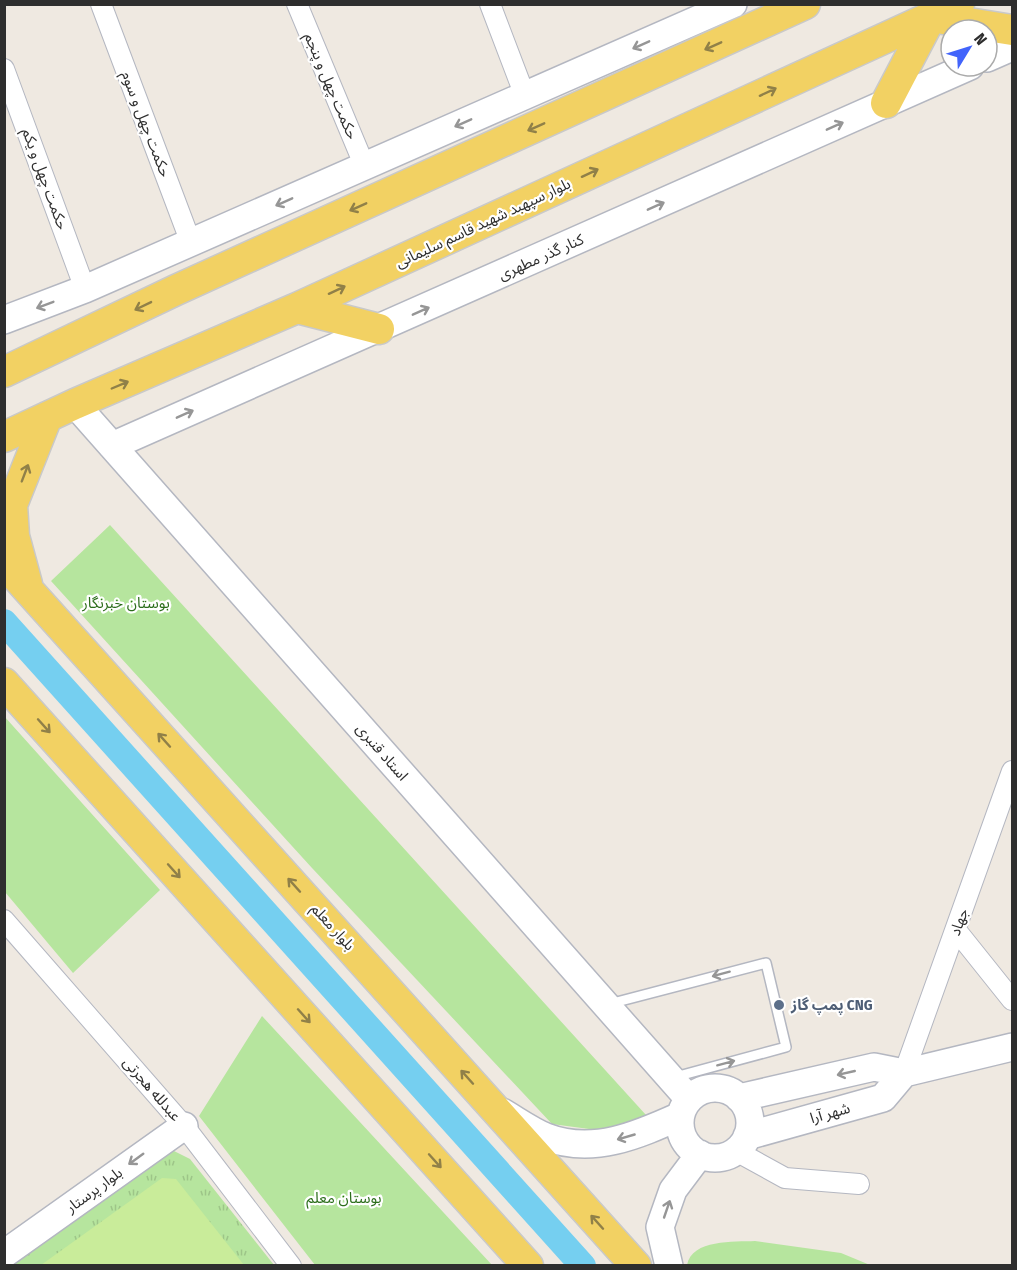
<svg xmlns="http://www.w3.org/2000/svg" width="1017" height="1270" font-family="'Fira Sans Condensed','Noto Sans Arabic',sans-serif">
<defs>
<pattern id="grass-tufts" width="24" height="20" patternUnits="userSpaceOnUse" patternTransform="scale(1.5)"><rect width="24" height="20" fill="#b6e59e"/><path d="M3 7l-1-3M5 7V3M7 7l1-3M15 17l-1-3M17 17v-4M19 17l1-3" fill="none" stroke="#9dc588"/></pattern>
</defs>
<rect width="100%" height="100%" fill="#efe9e1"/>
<!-- grass -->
<path fill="url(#grass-tufts)" d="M165 1151H174L190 1159 274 1265 9 1266Z"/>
<!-- park -->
<path fill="#b6e59e" d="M110 525 646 1115 641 1136 552 1124 312 868 51 581Z
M4 716 160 890 73 973 5 892Z
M262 1016 492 1265H315L199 1116Z
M755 1241 841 1253 870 1265H687C692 1239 734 1242 755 1241Z"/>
<!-- pitch -->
<path fill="#c9ec9a" d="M162 1178 176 1179 244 1265H41Z"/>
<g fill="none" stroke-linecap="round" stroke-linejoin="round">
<!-- canal -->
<path stroke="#75cff0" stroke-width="26" d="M4 622 583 1266"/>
<defs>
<path id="lane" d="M609 1004 766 963 786 1047 675 1077"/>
<path id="street" d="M101 4 191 243
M297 4 365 167
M490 4 525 96
M4 69 85 289
M4 920 184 1126 291 1266
M956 930 1012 1000
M904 1073 1012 771
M736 1151 785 1178 859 1184"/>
<path id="secondary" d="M987 58 1012 47
M4 320 85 289 733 4
M75 404 689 1099
M112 446 970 66
M680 1123a35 35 0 1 1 70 0a35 35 0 1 1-70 0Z
M739 1098 874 1067 904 1073 1012 1047
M502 1112C516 1120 531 1131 546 1137 593 1155 638 1135 680 1116
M747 1136 883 1098 904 1073
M4 1254 184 1126
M669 1266 660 1227 673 1190 700 1154"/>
<path id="primary" d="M886 103 931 17 1012 30
M297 308 379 329
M4 372 176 290 805 4
M4 437 75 404 297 308 959 4
M4 563 636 1266
M27 584 14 536 12 505 47 417
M4 683 528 1266"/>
</defs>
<!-- lane casing -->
<use href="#lane" stroke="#b4b7c1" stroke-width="12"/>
<!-- street casing -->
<use href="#street" stroke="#b4b7c1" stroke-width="22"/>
<!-- secondary casing -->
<use href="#secondary" stroke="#b4b7c1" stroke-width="30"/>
<!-- primary casing -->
<use href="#primary" stroke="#c9c9c9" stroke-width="33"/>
<!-- lane -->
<use href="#lane" stroke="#fff" stroke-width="9"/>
<!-- street -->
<use href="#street" stroke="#fff" stroke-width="20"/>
<!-- secondary -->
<use href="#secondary" stroke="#fff" stroke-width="27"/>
<!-- primary -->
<use href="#primary" stroke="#f2d163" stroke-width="30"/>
</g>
<!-- one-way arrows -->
<defs><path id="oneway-shaft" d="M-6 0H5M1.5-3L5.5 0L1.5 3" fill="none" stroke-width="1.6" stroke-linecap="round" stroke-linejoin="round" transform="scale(1.5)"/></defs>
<g stroke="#969696">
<use href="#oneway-shaft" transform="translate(641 45) rotate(156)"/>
<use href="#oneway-shaft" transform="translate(463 123) rotate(156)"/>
<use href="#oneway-shaft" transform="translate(835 126) rotate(-24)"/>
<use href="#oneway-shaft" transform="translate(284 202) rotate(156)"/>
<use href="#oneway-shaft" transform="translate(656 206) rotate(-24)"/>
<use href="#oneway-shaft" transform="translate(45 305) rotate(159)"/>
<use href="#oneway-shaft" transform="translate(421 311) rotate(-24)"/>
<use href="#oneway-shaft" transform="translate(185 414) rotate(-24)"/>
<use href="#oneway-shaft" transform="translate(721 974) rotate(165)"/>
<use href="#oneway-shaft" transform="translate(726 1063) rotate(-15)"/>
<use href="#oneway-shaft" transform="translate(846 1073) rotate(167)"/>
<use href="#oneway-shaft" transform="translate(626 1137) rotate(164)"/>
<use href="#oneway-shaft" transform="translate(136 1159) rotate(144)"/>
<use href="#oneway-shaft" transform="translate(667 1209) rotate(-71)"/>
</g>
<g stroke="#908048">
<use href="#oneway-shaft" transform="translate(713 46) rotate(156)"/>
<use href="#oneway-shaft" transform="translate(768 92) rotate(-25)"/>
<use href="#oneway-shaft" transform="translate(536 127) rotate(156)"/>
<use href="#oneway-shaft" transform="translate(590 173) rotate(-25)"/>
<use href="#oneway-shaft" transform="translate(358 207) rotate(156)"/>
<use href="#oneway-shaft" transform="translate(337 290) rotate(-25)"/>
<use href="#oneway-shaft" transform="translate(143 306) rotate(154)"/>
<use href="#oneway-shaft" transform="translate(120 385) rotate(-23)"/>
<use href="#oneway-shaft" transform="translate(25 473) rotate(-69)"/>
<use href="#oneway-shaft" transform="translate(44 726) rotate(48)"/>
<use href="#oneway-shaft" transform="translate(164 740) rotate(-132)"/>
<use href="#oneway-shaft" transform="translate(174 871) rotate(48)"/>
<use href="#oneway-shaft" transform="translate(294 885) rotate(-132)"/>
<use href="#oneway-shaft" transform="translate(304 1016) rotate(48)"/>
<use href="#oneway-shaft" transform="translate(467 1077) rotate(-132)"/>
<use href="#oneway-shaft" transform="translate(435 1161) rotate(48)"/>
<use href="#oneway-shaft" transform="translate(597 1222) rotate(-132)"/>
</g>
<!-- markers -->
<circle fill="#5c6f8a" stroke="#fff" stroke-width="2" cx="779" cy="1005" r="6"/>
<g text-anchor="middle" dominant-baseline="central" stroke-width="4.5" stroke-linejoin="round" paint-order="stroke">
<!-- street labels -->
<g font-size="15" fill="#2e2e2e" stroke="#fff">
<text transform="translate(331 86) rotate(67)">حکمت چهل و پنجم</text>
<text transform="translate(146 124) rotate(69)">حکمت چهل و سوم</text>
<text transform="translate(45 179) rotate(70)">حکمت چهل و یکم</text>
<text transform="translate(483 223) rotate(-25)">بلوار سپهبد شهید قاسم سلیمانی</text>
<text transform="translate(541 257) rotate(-24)">کنار گذر مطهری</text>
<text transform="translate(382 752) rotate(49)">استاد قنبری</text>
<text transform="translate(959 922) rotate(-70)">جهاد</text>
<text transform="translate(333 927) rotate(48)">بلوار معلم</text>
<text transform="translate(152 1089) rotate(49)">عبدلله هجرتی</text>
<text transform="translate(830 1113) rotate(-16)">شهر آرا</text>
<text transform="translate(94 1190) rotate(-36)">بلوار پرستار</text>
</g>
<!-- park labels -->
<g font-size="15" fill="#2c6e1b" stroke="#fff">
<text x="126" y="603">بوستان خبرنگار</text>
<text x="344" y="1198">بوستان معلم</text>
</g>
<!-- service labels -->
<g font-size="15" font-weight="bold" fill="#4e5e75" stroke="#fff" text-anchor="start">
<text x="791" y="1005">پمپ گاز CNG</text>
</g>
</g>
<!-- border -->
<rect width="1017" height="1270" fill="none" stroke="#2e2e2e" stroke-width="12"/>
<!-- north arrow -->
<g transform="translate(969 48) rotate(52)"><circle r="28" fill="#ffffff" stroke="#ababab" stroke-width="1.5"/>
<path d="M0-4.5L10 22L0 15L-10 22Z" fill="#4264fb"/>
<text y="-9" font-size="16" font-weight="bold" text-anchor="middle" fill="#2e2e2e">N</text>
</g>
</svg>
